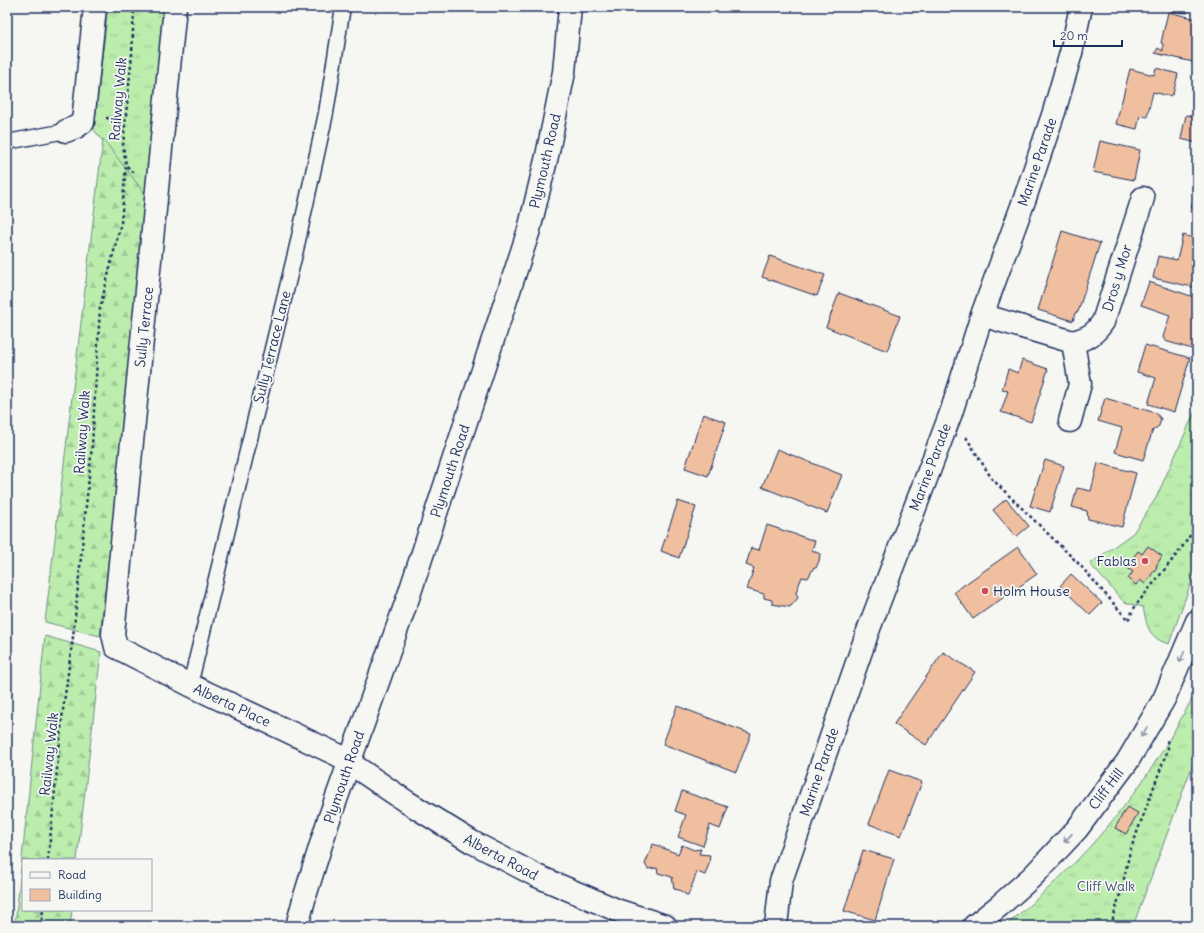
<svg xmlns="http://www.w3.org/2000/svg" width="1204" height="933" font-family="Delius,sans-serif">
<defs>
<pattern id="grass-tufts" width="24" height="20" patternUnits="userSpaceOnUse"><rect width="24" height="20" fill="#bcedad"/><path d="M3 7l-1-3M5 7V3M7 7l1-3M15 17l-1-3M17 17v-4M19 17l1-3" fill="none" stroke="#a1cc97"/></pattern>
<pattern id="forest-firs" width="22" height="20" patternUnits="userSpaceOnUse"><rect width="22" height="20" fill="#bcedad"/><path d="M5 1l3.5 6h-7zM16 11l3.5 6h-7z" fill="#a1cc97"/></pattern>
</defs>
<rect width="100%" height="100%" fill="#f6f6f2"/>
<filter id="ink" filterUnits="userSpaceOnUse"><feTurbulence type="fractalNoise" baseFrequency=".025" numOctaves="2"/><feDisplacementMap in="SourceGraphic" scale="8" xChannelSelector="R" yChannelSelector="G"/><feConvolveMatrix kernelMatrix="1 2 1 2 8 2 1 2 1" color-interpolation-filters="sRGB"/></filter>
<g filter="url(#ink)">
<!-- grass -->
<path fill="url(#grass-tufts)" stroke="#6c8e86" d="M108 7H164L146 195 94 130Z
M1197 407V566L1169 644C1148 638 1147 626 1143 607L1124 602 1090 564 1133 533 1156 498Z
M1197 690V753L1133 926H1005C1064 878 1117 823 1158 758 1172 736 1184 713 1197 690Z"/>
<!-- forest -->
<path fill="url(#forest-firs)" stroke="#6c8e86" d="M103 139 146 195 126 401 100 636 45 622Z
M45 636 101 652 77 860H23V910H72L70 926H15Z"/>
<!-- building -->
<path fill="#f0bfa0" stroke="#1b2f5e" d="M1172 7H1191L1187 13 1171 11Z
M1168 12 1197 19V63L1155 53 1158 48 1163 51V44L1161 43Z
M1156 68 1178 74 1173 94 1169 96 1153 92 1147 117 1140 115 1137 129 1116 124 1130 69 1154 75Z
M1186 115 1197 117V143L1181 139Z
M1100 141 1140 150 1134 180 1093 172Z
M1197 178V214L1190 212 1196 191 1194 188Z
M1062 231 1100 243 1078 312 1075 313 1073 321 1038 310Z
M1183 235 1197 239V288L1153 278 1158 256 1177 260Z
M770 256 825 275 817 296 762 277Z
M1149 282 1197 298V334L1192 349 1165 341 1163 337 1170 315 1141 305Z
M839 293 900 316 887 351 826 327Z
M1145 345 1190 358 1174 412 1148 404 1156 378 1137 372Z
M1022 360 1048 369 1031 422 1001 412 1008 391 1002 390 1008 369 1018 373Z
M1105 398 1156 413 1161 419 1159 426 1153 430 1143 460 1115 452 1122 428 1098 421Z
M703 414 726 422 708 476 685 468Z
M777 449 842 475 827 513 762 487Z
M1045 460 1064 466 1050 512 1030 506Z
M1098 463 1136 473 1122 527 1088 519 1087 511 1072 507 1077 488 1091 491Z
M1006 499 1029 526 1016 537 993 510Z
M678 501 696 507 679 558 661 551Z
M767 525 815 541 812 550 820 554 819 561 816 568 814 567 808 578 802 577 796 592 798 598 790 607 772 604V600L764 598V594L747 589 754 568 746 565 751 548 759 550Z
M1148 546 1162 556 1156 566 1157 567 1145 584 1140 580 1136 585 1128 579 1133 572 1126 567 1138 551 1142 554Z
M1018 547 1037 574 973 619 954 592Z
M1071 574 1102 603 1090 615 1060 586Z
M943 652 975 672 926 745 894 724Z
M677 706 751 734 736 772 663 744Z
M889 770 922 782 901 836 869 824Z
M682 791 728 807 720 829 710 825 703 846 678 837 686 815 675 811Z
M1127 807 1138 813 1126 834 1115 828Z
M653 844 678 854 682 845 694 850 701 849 699 854 710 855 709 864 705 875 697 872 688 896 679 890 674 889 672 877 658 873 657 868 648 869 645 864Z
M863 850 894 859 875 920 844 911Z"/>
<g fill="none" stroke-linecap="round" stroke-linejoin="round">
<defs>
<path id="lane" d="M7 142 66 131
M190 685 296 250 326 113 343 7"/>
<path id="street" d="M175 7 113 634 116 647 190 685 338 755 407 802 472 842 537 876 619 911 665 926
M66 131 76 127 83 122 95 7
M982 315 1073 342C1088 338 1094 335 1103 322L1143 198
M1070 421 1080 384 1073 342
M776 926 781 881 868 631 951 413 982 315 1025 198 1054 112 1071 53 1081 7"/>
<path id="secondary" d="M297 926 305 896 328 822 409 595 529 230 547 156 564 72 570 7
M974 926 999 906 1033 876 1077 829 1127 762 1164 699 1197 621"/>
</defs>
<!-- lane casing -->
<use href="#lane" stroke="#1b2f5e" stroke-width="17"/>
<!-- street casing -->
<use href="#street" stroke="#1b2f5e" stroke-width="25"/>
<!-- secondary casing -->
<use href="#secondary" stroke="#1b2f5e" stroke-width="25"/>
<!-- path -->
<path stroke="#1b2f5e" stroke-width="2.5" stroke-dasharray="3 3" stroke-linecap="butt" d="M106 118 126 120
M127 166 135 175
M966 437 992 479 1079 564 1128 620 1136 605 1181 549 1197 525
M48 860 63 710 73 637 92 446 100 308 121 223 126 165 123 145 132 54 134 7
M41 926 43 910
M1111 926 1123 883 1130 851 1168 749 1167 740"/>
<!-- lane -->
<use href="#lane" stroke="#f6f6f2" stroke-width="14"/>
<!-- street -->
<use href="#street" stroke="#f6f6f2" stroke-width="22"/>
<!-- secondary -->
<use href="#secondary" stroke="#f6f6f2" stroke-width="22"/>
</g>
<!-- one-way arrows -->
<defs><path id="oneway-shaft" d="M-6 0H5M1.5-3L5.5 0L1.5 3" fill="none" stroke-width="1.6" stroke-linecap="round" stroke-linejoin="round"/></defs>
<g stroke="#8892a8">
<use href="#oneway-shaft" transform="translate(1182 657) rotate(113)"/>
<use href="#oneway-shaft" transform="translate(1144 732) rotate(121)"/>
<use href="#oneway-shaft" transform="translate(1068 838) rotate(133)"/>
</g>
</g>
<!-- markers -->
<g fill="#d1495b" stroke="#f6f6f2" stroke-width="1.5">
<circle cx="1145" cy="561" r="4"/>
<circle cx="985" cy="591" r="4"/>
</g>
<g text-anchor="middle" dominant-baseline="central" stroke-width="3.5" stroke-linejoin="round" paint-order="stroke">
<!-- street labels -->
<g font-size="14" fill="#1b2f5e" stroke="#f6f6f2">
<text transform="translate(118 99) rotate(-85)">Railway Walk</text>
<text transform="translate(545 161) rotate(-77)">Plymouth Road</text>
<text transform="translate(1037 162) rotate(-71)">Marine Parade</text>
<text transform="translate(1117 278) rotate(-73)">Dros y Mor</text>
<text transform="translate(144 327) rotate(-84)">Sully Terrace</text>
<text transform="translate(272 347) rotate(-76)">Sully Terrace Lane</text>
<text transform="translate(82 432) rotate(-86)">Railway Walk</text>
<text transform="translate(930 467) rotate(-69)">Marine Parade</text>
<text transform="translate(450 471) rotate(-72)">Plymouth Road</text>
<text transform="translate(232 705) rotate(25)">Alberta Place</text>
<text transform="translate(49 754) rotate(-84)">Railway Walk</text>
<text transform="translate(819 772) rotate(-71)">Marine Parade</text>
<text transform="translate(344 777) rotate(-71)">Plymouth Road</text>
<text transform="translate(1106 789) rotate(-53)">Cliff Hill</text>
<text transform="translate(501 857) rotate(28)">Alberta Road</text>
</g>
<!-- poi labels -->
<g font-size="14" fill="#1b2f5e" stroke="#f6f6f2" text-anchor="end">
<text x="1137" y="561">Fablas</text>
<text x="993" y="591" text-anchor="start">Holm House</text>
</g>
<!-- park labels -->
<g font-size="14" fill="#3b556e" stroke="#f6f6f2">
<text x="1106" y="886">Cliff Walk</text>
</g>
</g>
<!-- margin -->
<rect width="1204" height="933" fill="none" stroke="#f6f6f2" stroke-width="24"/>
<rect x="12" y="12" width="1180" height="909" fill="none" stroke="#1b2f5e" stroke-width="1.5" filter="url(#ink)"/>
<!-- legend -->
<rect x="22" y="859" width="130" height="52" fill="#f6f6f2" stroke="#9ea6b7"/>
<rect x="30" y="872" width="20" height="6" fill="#f6f6f2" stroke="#9ea6b7"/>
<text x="58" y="879" font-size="12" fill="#1b2f5e">Road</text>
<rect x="30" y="889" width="20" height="12" fill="#f0bfa0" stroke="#9ea6b7"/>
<text x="58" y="899" font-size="12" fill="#1b2f5e">Building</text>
<!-- scale -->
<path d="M1054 40v6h68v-6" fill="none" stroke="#1b2f5e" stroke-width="2"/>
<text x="1060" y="40" font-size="12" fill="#1b2f5e" stroke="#f6f6f2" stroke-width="3" paint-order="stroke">20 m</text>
</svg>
